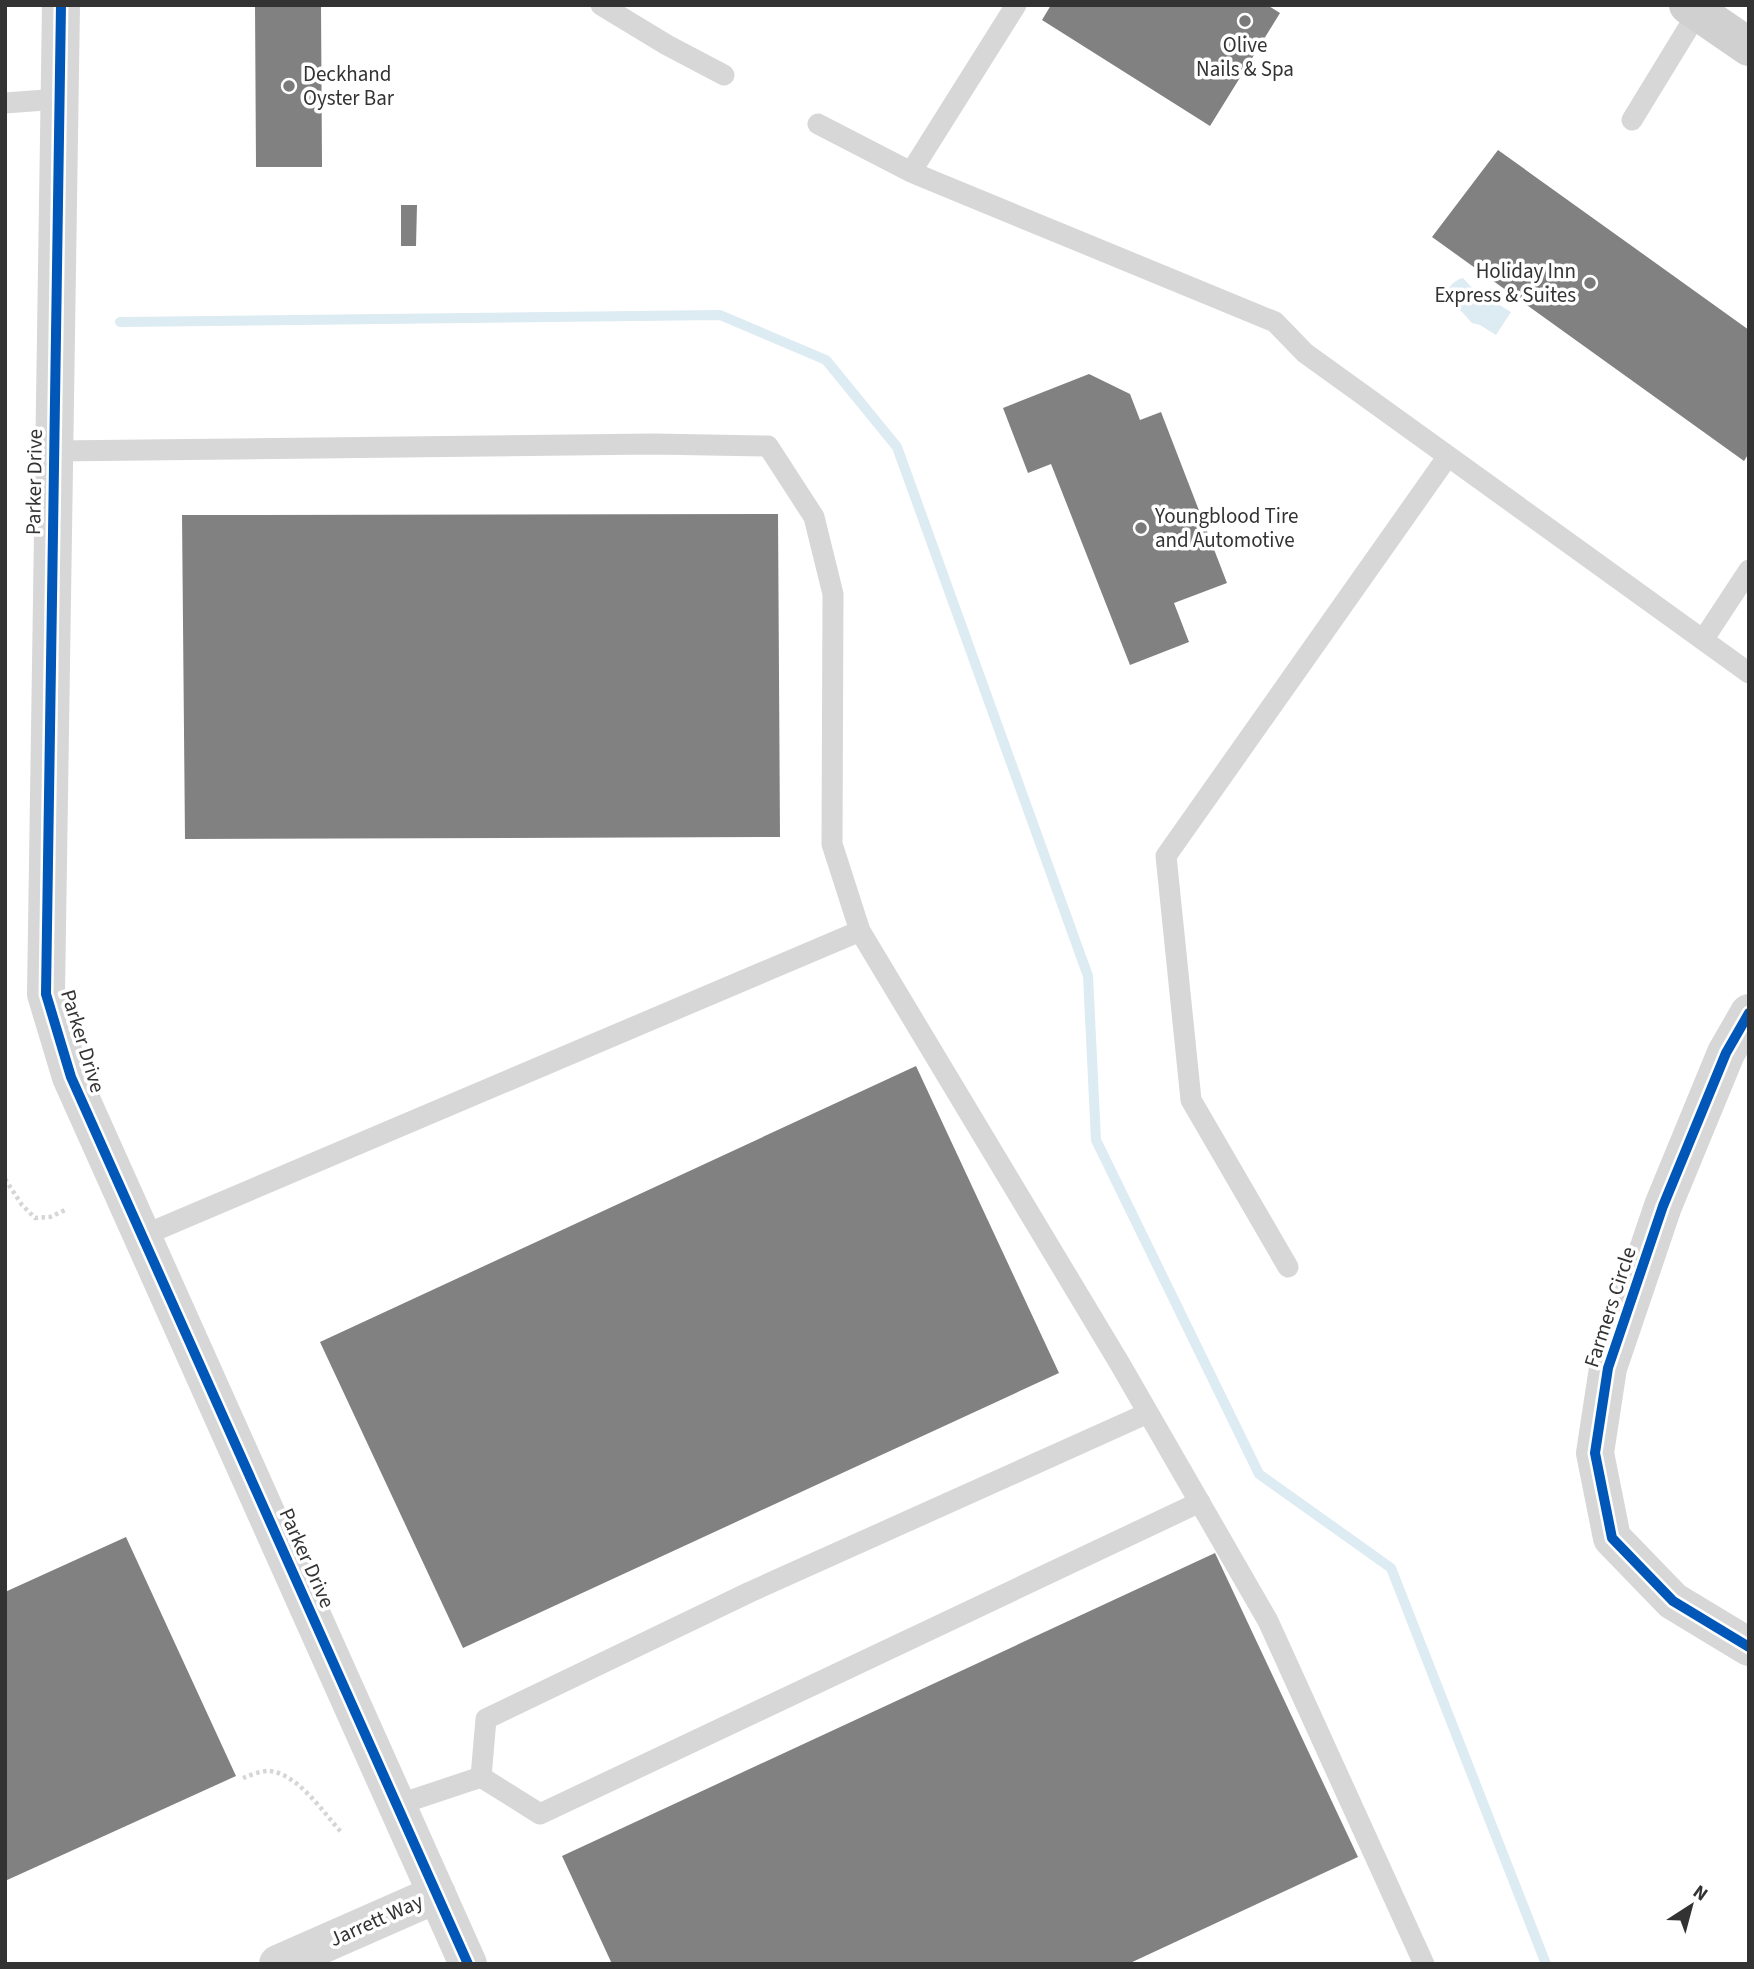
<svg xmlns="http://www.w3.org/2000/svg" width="1754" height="1969" font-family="'Source Sans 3',sans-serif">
<rect width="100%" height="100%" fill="#fff"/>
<!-- water -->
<path fill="#ddebf3" d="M1463 278 1473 289 1511 312 1496 335 1480 325 1472 323 1462 312 1446 300C1446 289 1452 281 1463 278Z"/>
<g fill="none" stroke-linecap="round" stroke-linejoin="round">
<!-- stream -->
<path stroke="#ddebf3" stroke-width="10" d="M120 322 720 315 826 360 897 447 1088 976 1096 1140 1259 1474 1391 1568 1546 1964"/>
</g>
<!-- building -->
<path fill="#818181" d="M255 5H321L322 167H256Z
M1051 5H1267L1280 13 1210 126 1042 20Z
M1498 150 1749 330V453L1744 461 1432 237Z
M401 205H417L416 246H401Z
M1089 374 1130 394 1140 420 1161 412 1227 583 1174 603 1189 642 1130 665 1051 464 1028 473 1003 408Z
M778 514 780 837 185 839 182 515Z
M916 1066 1059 1373 463 1648 320 1342Z
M126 1537 236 1776 5 1881V1592Z
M1215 1553 1358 1857 1128 1964H612L562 1856Z"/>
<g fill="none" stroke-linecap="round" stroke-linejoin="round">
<!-- path -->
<path stroke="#d6d6d6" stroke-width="4.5" stroke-dasharray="3.5 3.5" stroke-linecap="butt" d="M5 1179 22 1205 35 1218 50 1217 65 1210
M243 1778C251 1775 262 1770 270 1771 299 1775 323 1812 341 1832"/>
<!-- service -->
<path stroke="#d7d7d7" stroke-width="21" d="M601 5 667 45 724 75
M5 103 59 99
M1632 120 1698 12
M818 124 911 172 1275 322 1305 353 1749 673
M911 172 1016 5
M54 451 653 444 768 446 814 517 833 594 832 844 860 931 1120 1364 1268 1621 1424 1964
M1703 640 1749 570
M142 1236 860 931
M1288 1267 1191 1100 1166 856 1448 456
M481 1777 540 1814 1200 1502
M481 1777 486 1719 750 1592 1148 1413
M397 1805 481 1777"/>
<!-- minor -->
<path stroke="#d7d7d7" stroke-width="38" d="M61 5 46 994 71 1077 468 1964
M1749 1013 1726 1053 1663 1206 1608 1368 1595 1453 1612 1538 1673 1601 1749 1647
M278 1964 437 1894"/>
<!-- secondary -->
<path stroke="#d0d0d0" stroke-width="38" d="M1688 5 1749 47"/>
<defs>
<path id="cycleway" d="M61 5 46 994 71 1077 468 1964
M1749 1013 1726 1053 1663 1206 1608 1368 1595 1453 1612 1538 1673 1601 1749 1647"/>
</defs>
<!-- cycleway casing -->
<use href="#cycleway" stroke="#fff" stroke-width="15"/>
<!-- cycleway -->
<use href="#cycleway" stroke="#0057b8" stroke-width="10"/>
</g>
<!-- markers -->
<g fill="#7a7a7a" stroke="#fff" stroke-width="2.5">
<circle cx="1245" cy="21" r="7"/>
<circle cx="289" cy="86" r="7"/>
<circle cx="1590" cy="283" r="7"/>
<circle cx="1141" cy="528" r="7"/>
</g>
<g text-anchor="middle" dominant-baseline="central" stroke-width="7" stroke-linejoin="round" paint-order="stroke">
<!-- poi labels -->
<g font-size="21" fill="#333" stroke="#fff" text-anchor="start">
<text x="1245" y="45" text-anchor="middle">Olive<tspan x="1245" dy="24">Nails &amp; Spa</tspan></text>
<text x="303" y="74">Deckhand<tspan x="303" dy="24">Oyster Bar</tspan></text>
<text x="1576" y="271" text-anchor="end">Holiday Inn<tspan x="1576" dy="24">Express &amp; Suites</tspan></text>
<text x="1155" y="516">Youngblood Tire<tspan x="1155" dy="24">and Automotive</tspan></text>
</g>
<!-- street labels -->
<g font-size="21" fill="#333" stroke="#fff">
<text transform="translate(34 482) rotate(-89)">Parker Drive</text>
<text transform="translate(83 1041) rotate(73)">Parker Drive</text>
<text transform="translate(1610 1307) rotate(-72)">Farmers Circle</text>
<text transform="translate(307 1558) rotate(66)">Parker Drive</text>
<text transform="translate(376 1920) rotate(-24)">Jarrett Way</text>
</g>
</g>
<!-- border -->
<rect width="1754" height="1969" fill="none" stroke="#333333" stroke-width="14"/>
<!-- north arrow -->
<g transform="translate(1691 1906) rotate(36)" stroke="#ffffff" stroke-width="5" paint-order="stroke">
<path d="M0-5L12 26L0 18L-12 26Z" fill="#333333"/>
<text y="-10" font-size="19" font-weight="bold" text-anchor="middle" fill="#333333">N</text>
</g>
</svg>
